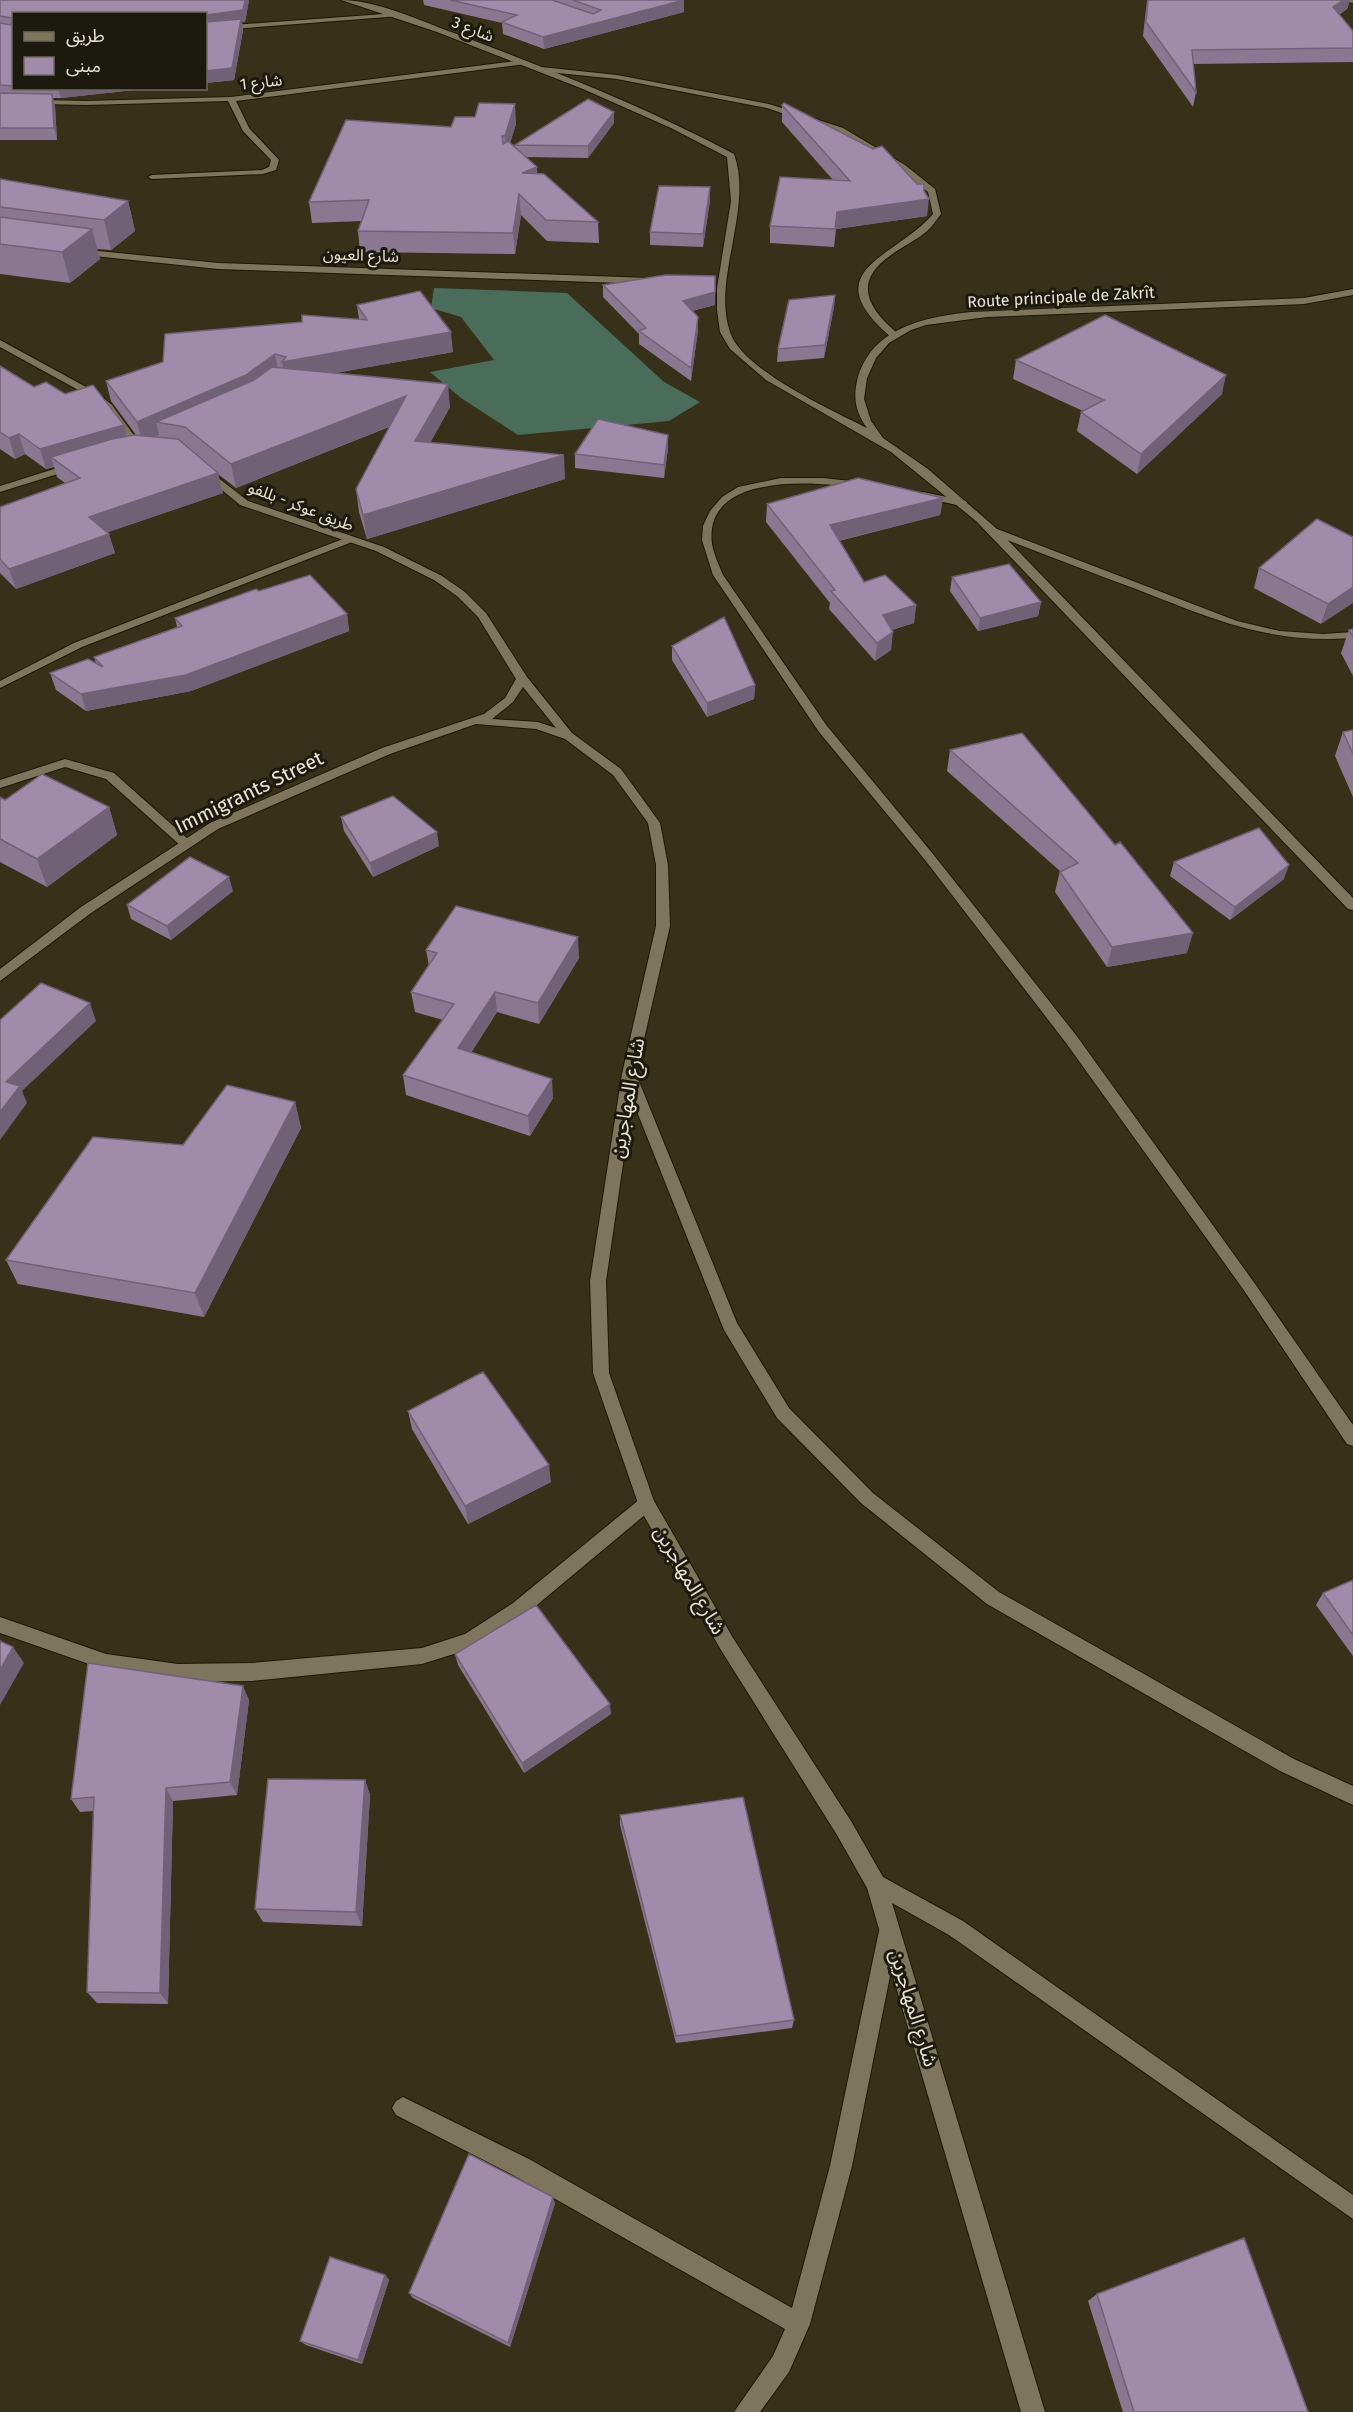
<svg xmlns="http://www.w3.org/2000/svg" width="1353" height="2412" font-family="'Fira Sans','Noto Sans Arabic',sans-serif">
<rect width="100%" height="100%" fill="#383119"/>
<path fill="#496d5a" d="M434,288L567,293L664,382L700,402L669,421L518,435L461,398L430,372L494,360L461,317L431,308Z"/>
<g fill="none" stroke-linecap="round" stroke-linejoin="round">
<g stroke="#1f1903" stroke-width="2">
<path id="minor" d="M1336,0H1353V3Z
M398,13L400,16L206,31V27Z
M523,60L526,64L236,101L249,128L279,160L276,170L263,174L152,179L148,177L152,175L262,170L269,167L271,160L243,131L228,101L86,105L0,103V99L86,101L231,97Z
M541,67L617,75L769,104L843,128L905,165L935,189L941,214C936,220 932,227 926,232C915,241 902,247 891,255C852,282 868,308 897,333V337H891C813,270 894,259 933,214L928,192L899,169L837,132L767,108L617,79L538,71Z
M78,249L218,263L650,278L654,281L650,284L218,269L75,254L74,252Z
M0,340L97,393L112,405L141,445H147V449L136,451L106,409L91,397L0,347Z
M781,478H823L860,482L865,485L860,488C817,482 703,471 712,544C714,555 719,565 723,575L827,726L933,854L1076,1035L1253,1281L1353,1425V1446L1347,1444L1243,1289L1066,1043L925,860L819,732L713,575L702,540L703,526L710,511L722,497L738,487Z
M923,492L966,501L967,503L962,506L919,497L918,495Z
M989,529H997L1237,621L1280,631L1323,634L1353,632V638C1267,644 1213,619 1136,589C1087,571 1038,552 989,533Z
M348,537L352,538V542L82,647L0,688V681L74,643Z
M65,759L114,773L189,840V846H181L106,779L65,767L0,788V780Z
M629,1069L636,1074L737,1323L789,1408L873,1493L999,1592L1294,1759L1353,1786V1805L1280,1771L987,1604L861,1503L777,1418L724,1330L622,1074Z
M646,1496L652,1499L655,1504L652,1509L525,1615L476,1647L422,1664L252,1681L178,1682L106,1670L0,1633V1617L106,1654L178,1664L252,1663L422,1648L465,1634L513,1603L640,1499Z
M889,1921L896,1924L899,1931L852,2166L810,2324L789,2372L760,2412H734L773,2356L785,2329L513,2175L396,2115L392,2108L396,2101L403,2097L529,2159L792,2308L830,2166L879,1931L882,1924Z"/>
</g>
<g stroke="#1f1903" stroke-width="2">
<path id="tertiary" d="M341,0C376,0 421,21 454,33C549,69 644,106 734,154C744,181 738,213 733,241C728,269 720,303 730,332C742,370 832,410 867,428C856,413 853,399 857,381C870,328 924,317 971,312L1304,298L1353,289V295L1304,304L987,317L926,325L911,330L889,343L876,358L867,378L864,399L871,421L883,438L928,469L997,529L1353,898V910L1348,909L976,521L891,452L766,380L730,349L720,332L717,310V288L731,201L727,157L671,128L583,89L437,32Z
M73,463L78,466L77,468L0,492V486Z
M208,470L248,501L384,547L442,576L465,592L486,613L527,677L572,733L621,769L660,823L668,865L670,926L636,1074L606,1281L609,1373L654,1501L733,1638L851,1821L883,1877L963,1921L1353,2195V2219L949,1935L892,1903L1045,2412H1021L867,1888L837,1835L721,1650L640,1509L593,1373L590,1281L622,1074L656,926V865L648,823L613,775L565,739L536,729L476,724L390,754L218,829L91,913L0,981V969L81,907L210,823L382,748L484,714L505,698L516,679L478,617L457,596L434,580L376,551L240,505L204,475L203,473ZM523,687L556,728L538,722L492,719L513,702Z"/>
</g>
<use href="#minor" fill="#7d765c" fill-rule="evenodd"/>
<use href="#tertiary" fill="#7d765c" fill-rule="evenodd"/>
</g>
<path fill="#8a7892" d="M0,0H249L245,22H242L243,30L234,80L206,83V14H14V88H152L61,98H53L55,107L57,140H0Z
M423,0H684V12L544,49L503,34L502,23L424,5Z
M1147,0H1350L1347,9L1339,15L1353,31V62L1193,64L1196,92L1193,107L1143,36Z
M782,105L924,191L927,216L836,229L834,247L770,243V226L833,180L782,122Z
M614,123L588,158L526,157L537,167V173L598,222L599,243L547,241L521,215L515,254L360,252L358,231L361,221L312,223L309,202L451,127L516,124L510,143L515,147V145Z
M0,179L128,201L135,231L111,250L97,249L100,259L70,283L0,274Z
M710,187V200L703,247L650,245V232Z
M603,285L715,305L692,311L698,330L691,381L639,344V334L603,297Z
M835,295L834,307L824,358L777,362L778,349Z
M357,305L453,352L335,373L450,407L430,443L565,479L367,539L359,512L356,489L389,427L236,488L218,474L223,493L108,532L115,553L16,589L0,573V507L65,483L57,477L54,467L46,469L25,454L15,459L0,449V366L34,387L65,394L124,425L127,436L136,435L111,401L106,381L359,319Z
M1016,360L1222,394L1137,474L1077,431L1081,412L1083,411L1013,379Z
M668,435V448L664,478L575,468V454Z
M943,498L940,515L839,541L864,582L916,605L914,623L892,630L891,650L875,661L829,609L830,603L766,522L767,504Z
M1353,537L1321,624L1254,588L1259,568Z
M952,577L1041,602L1038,616L978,631L950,591Z
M259,591L347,614L349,631L191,691L86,711L56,690L50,673L96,663L94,657L177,627L175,618Z
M1353,629V676L1341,653L1349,630Z
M672,646L755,685L754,699L707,717L672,660Z
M1353,730V797L1335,756L1343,732Z
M950,750L1115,845L1187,953L1107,967L1055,892L1060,871L947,771Z
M0,797L5,800L109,807L117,835L47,887L0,862Z
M341,817L439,846L373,877L344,831Z
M1174,862L1284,879L1230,920L1170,876Z
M233,891L171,940L131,919L127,905Z
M426,950L579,958L539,1024L497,1012L471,1053L553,1098L530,1136L406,1095L403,1075L443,1020L415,1012L411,992L429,966Z
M295,1102L301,1128L204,1317L18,1284L6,1260L183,1145Z
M408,1411L551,1482L468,1524L412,1429Z
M1353,1580V1656L1316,1605L1323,1593Z
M455,1654L611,1714L524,1773L458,1665Z
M249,1700L237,1795L173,1801L168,2004L97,2003L87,1992L94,1811L80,1812L71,1799Z
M365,1780L370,1795L362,1926L263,1922L255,1909Z
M620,1815L794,2020L792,2028L676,2043L620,1825Z
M555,2203L510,2347L413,2298L409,2293Z
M385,2275L389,2280L362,2364L306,2345L300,2341Z
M1097,2294L1308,2412H1123L1088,2301Z"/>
<path fill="#716177" d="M245,0H249L245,22H242L243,30L234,80L206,83V15Z
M684,0V12L544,49L543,37Z
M1344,0H1350L1347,9L1329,21L1333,7Z
M58,88H152L61,98Z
M52,94L55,107L57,140L54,128Z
M515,104L516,124L506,156L505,136Z
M614,112V123L588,158V146Z
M537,167L538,188L522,173Z
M710,187V200L703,247V234Z
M519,194L521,215L515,254L513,233Z
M929,199L927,216L836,229L834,247L837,212Z
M128,201L135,231L111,250L104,220Z
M92,229L100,259L70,283L62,252Z
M715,292V305L683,313V301Z
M835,295L834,307L824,358L825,345Z
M698,317V330L691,381V368Z
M451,332L453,352L286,382L282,362Z
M275,354L279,374L156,422L159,435L142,442L137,422Z
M1226,375L1222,394L1137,474L1141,454Z
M448,384L450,407L418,464L415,441Z
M406,396L408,419L236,488L231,464Z
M124,425L129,445L51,457L54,467L46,469L40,449Z
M19,434L25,454L15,459L9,438Z
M668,435V448L664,478V465Z
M564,455L565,479L367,539L363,515Z
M218,473L223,493L94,537L89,517Z
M943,498L940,515L829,543L830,525Z
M109,534L115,553L16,589L9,569Z
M1353,587V603L1321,624L1328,604Z
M1041,602L1038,616L978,631L980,618Z
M916,605L914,623L881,633L883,615Z
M347,614L349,631L191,691L86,711L81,694Z
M893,632L891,650L875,661L877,643Z
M755,685L754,699L707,717V703Z
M109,807L117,835L47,887L37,859Z
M437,832L439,846L373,877L370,863Z
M1289,865L1284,879L1230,920L1235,907Z
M229,877L233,891L171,940L167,926Z
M1193,933L1187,953L1107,967L1112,947Z
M578,937L579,958L539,1024L538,1003Z
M495,992L497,1012L461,1068L458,1048Z
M90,1003L96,1021L22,1091L27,1103L0,1140V1112L6,1082Z
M552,1079L553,1098L530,1136L528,1116Z
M295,1102L301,1128L204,1317L195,1293Z
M549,1465L551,1482L468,1524L465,1506Z
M13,1647L24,1663L0,1705V1670Z
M243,1686L249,1700L237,1795L230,1782Z
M610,1704L611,1714L524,1773L522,1763Z
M365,1780L370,1795L362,1926L356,1912Z
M166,1788L173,1801L168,2004L160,1993Z
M553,2197L555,2203L510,2347L508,2343Z
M385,2275L389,2280L362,2364L358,2360Z"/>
<path fill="#a18baa" stroke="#716177" stroke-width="1.5" d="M0,0H245L243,10L206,15V14H14V86L0,85V23L11,25L13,18L0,16Z
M450,0H552L593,14L601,10L573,0H684L543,37L502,22L517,15Z
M1148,0H1344L1333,7L1353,31V48L1192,50L1196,92L1146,22Z
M241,19L232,68L206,71V22Z
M0,93L52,94L54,128H0Z
M588,99L614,112L588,146L515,145Z
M479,103L515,104L505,136H502L503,144L508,141L537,167L522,173L544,174L598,222L546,220L519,194L513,233L358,231L369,200L309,202L346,120L451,127L455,117H475Z
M784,103L873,149L882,146L917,184H924V191L929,199L837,212L835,229L770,226L780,177L850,181L782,105Z
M0,179L128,201L104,220L0,207Z
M659,186L710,187L703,234L650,232Z
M0,217L92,229L62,252L0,244Z
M666,275L715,276V292L683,301L698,317L691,368L639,331L646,328L603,285Z
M420,291L451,332L282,362L286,357L275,354L246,375L137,422L106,381L163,362L165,334L302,322V315L367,320L357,305Z
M835,295L825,345L778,349L789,300Z
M1105,315L1226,375L1141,454L1081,412L1104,400L1016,360Z
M0,366L34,387L46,382L65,394L93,385L124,425L40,449L19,434L9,438L0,432Z
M272,367L448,384L415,441L564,455L363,515L356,489L406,396L231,464L185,427L156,422L254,380Z
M598,419L668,435L664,465L575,454Z
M134,435L178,439L218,473L89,517L109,534L9,569L0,559V507L80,478L51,457L112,439Z
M858,478L943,498L830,525L864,582L885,575L916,605L883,615L893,632L877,643L831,591L835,590L767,504Z
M1317,519L1353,537V587L1328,604L1259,568Z
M1009,564L1041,602L980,618L952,577Z
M310,575L347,614L186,675L81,694L50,673L88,659L103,667L94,657L182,626L175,618L256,589L259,591Z
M724,617L755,685L707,703L672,646Z
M1353,629V637L1349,630Z
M1353,730V754L1343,732Z
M1022,733L1115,845L1120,842L1193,933L1112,947L1060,872L1078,863L950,750Z
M42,774L109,807L37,859L0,839V797L5,800Z
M393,796L437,832L370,863L341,817Z
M1259,828L1289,865L1235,907L1174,862Z
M190,857L229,877L167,926L127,905Z
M456,906L578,937L538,1003L495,992L458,1048L552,1079L528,1116L403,1075L454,1004L411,992L437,953L426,950Z
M41,983L90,1003L6,1082L20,1086L0,1112V1020Z
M227,1085L295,1102L195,1293L6,1260L93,1137L183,1145Z
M483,1372L549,1465L465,1506L408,1411Z
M1353,1580V1635L1323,1593Z
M536,1605L610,1704L522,1763L455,1654Z
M0,1641L13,1647L0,1670Z
M88,1663L243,1686L230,1782L166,1788L160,1993L87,1992L94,1797L71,1799Z
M268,1779L365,1780L356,1912L255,1909Z
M743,1797L794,2020L676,2036L620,1815Z
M469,2154L553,2197L508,2343L409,2293Z
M1244,2238L1308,2412H1134L1097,2294Z
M330,2257L385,2275L358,2360L300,2341Z"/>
<g text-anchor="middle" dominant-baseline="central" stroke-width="6" stroke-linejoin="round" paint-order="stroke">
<g font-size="16" fill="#e7e3d5" stroke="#1c190f">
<text transform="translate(473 29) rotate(21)">شارع 3</text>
<text transform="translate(261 82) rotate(-6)">شارع 1</text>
<text transform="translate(361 255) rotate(2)">شارع العيون</text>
<text transform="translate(1061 297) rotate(-3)">Route principale de Zakrît</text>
<text transform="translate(301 506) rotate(21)">طريق عوكر - بللفو</text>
</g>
<g font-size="20" fill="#e7e3d5" stroke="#1c190f">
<text transform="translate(249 792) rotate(-26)">Immigrants Street</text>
<text transform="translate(627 1098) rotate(-80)">شارع المهاجرين</text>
<text transform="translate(690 1580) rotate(60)">شارع المهاجرين</text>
<text transform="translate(914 2008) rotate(73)">شارع المهاجرين</text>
</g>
</g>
<rect x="12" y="12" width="195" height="78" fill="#1c190f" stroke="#6d6a5e" stroke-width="1.5"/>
<rect x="24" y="32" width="30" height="9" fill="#7d765c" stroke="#6d6a5e" stroke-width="1.5"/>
<text x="66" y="42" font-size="18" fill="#e7e3d5">طريق</text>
<rect x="24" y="57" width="30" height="18" fill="#a18baa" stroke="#6d6a5e" stroke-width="1.5"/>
<text x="66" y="72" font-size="18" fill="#e7e3d5">مبنى</text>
</svg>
